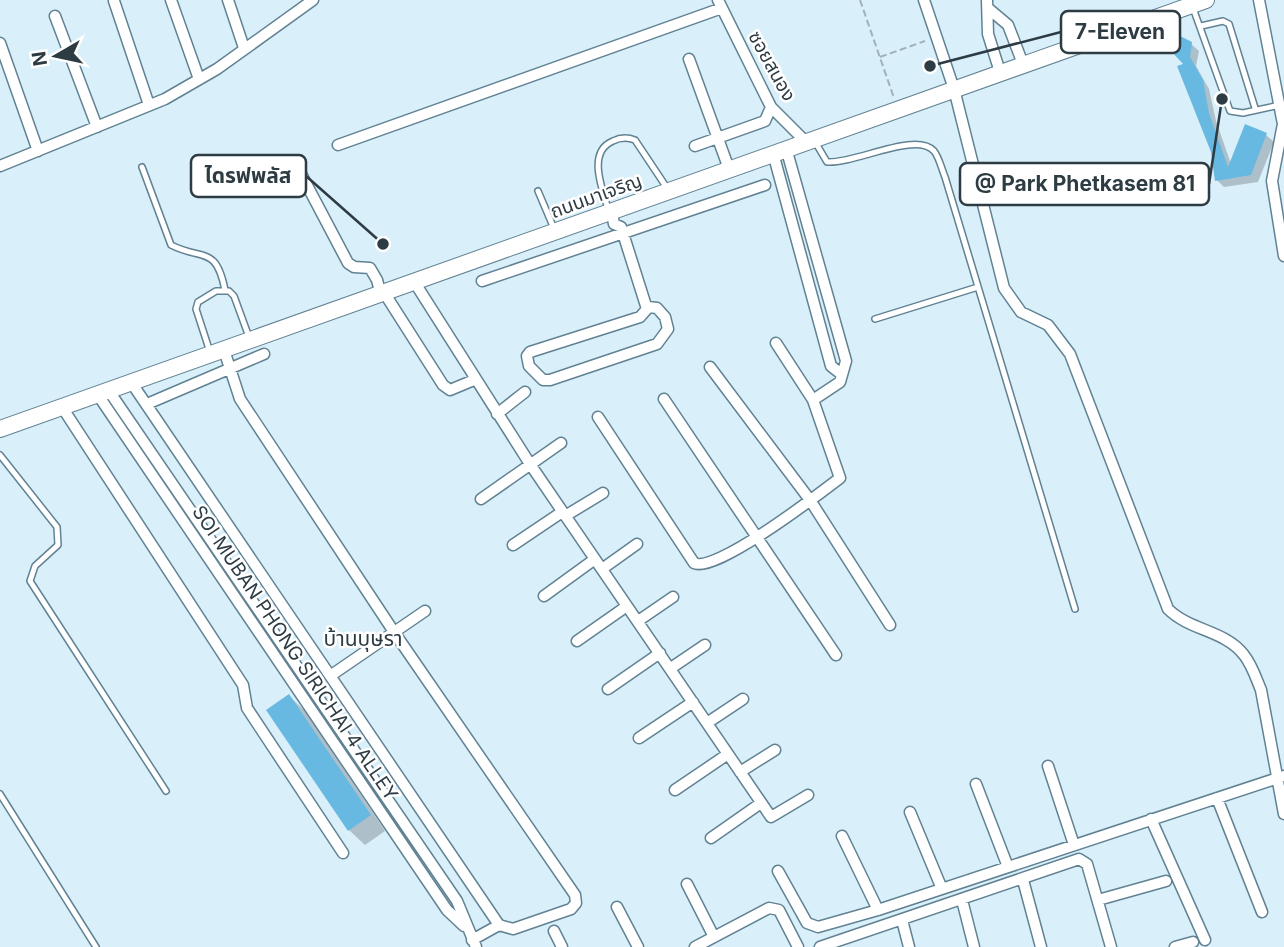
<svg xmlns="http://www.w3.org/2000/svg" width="1284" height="947" font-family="Inter,'Noto Sans Thai',sans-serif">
<rect width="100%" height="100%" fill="#d9effa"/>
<path fill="#0003" d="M1191,44L1199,51L1196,66L1209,89L1216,121L1231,164L1266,135L1274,142L1258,182L1224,187L1217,180L1212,152L1186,65Z
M289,696L305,711L385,831L365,845L349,830Z"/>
<path fill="#67b9e1" d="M1180,36L1192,42L1190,57L1203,80L1209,113L1228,167L1245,124L1267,133L1251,175L1215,181L1211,152L1177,66L1183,64L1171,51L1173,40Z
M289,694L371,815L348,831L266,710Z"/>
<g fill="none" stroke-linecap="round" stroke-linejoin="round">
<g stroke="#618293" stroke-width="8">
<path id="service" d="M1193,8L1230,111L1243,113L1280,105
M1201,26L1223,21L1229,24L1255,108
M814,140L827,162C855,164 916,131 934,151C939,157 942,170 945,177L1075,609
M142,167L171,245C203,261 216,245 225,290
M538,191L555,231
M609,212C603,191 586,152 613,141C621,137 627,137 635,140L667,188
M875,319L978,287
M210,352L196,309L198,302L216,291H229L234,296L249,337
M0,455L57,527L58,545L35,566L30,581L166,791
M0,794L96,947"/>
</g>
<g stroke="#618293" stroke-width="13">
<path id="minor" d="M171,0L199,79
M228,0L244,48
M718,0L771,107L805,141
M924,0L954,89L1004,288L1021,312L1048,325L1070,354L1168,609C1190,631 1225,630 1244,655C1252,665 1256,678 1261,690L1284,814
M987,0L988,34L1000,72
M1259,0L1283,124L1272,181L1284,256
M114,1L149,105
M989,9L1008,25L1023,64
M55,16L97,127
M0,43L38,151
M689,59L729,169
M338,145L722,8
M695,146L765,121L771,107
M786,148L846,361L840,382L813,400
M773,153L831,366L840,373
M0,166L165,99L217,69L313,0
M300,172L348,263L354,267L370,268L377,280L381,295
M612,213L614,224L621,227L647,309L640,317L530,352L527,356L529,366L543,380H550L657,344L668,329L665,317L657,308L648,307
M482,281L765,185
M415,283L530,464L771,817L808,795
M385,294L443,385L450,390L474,380
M710,367L810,500L890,625
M131,382L499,925L513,929L571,909L576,903L575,895L394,632L240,399L224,350
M109,391L457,901L476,947
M98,395L447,910L464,926
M664,399L836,655
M147,404L264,354
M62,407L243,685L247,708L343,853
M497,414L525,392
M598,417L694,563C715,574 819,494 840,478L813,400L776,343
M481,499L561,443
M565,516L603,493
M513,545L562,512
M602,569L637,544
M544,596L595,559
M638,621L673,597
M577,641L627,606
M671,668L705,645
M330,676L425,611
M608,689L660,653
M707,723L743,699
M639,738L693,702
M1048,766L1074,845
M740,772L775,750
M976,784L1008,867
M675,790L728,754
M1217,798L1262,912
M910,812L942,889
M1151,819L1205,940
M842,836L878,910
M711,838L761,803
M778,871L807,923L818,927L878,910L1284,776
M1023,880L1041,947
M687,884L714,937
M962,900L974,947
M1098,900L1166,881
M617,907L638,947
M902,920L909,947
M554,931L562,947
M472,940L499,925
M695,947L769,908L779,910L798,947
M820,947L1079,859L1087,864L1111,947
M1175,947L1193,942"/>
</g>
<g stroke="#618293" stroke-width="18">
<path id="secondary" d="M0,429L1206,0"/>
</g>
<path stroke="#9fb2bc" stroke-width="2" stroke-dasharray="7 3.5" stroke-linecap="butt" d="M860,0L894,98
M880,57L925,41"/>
<use href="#service" stroke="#fff" stroke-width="5"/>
<use href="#minor" stroke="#fff" stroke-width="10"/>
<use href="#secondary" stroke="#fff" stroke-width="16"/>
</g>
<g text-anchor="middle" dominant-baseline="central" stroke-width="5" stroke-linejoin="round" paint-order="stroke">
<g font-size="19" fill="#2d3b43" stroke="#fff">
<text transform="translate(772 66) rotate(61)">ซอยสนอง</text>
<text transform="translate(596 196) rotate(-20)">ถนนมาเจริญ</text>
<text transform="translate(295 653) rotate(56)">SOI MUBAN PHONG SIRICHAI 4 ALLEY</text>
</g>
<g font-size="21" fill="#2d3b43" stroke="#fff">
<text x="363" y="638">บ้านบุษรา</text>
</g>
</g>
<path fill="none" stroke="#2d3b43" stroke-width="2.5" d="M930 66L1061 32M383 244L306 176M1222 99L1209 184"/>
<g fill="#2d3b43" stroke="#fff" stroke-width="2.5">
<circle cx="930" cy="66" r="7"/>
<circle cx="383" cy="244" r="7"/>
<circle cx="1222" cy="99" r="7"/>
</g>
<g fill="#fff" stroke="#2d3b43" stroke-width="2.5">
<rect x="1061" y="11" width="119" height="42" rx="7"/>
<rect x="191" y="155" width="115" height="42" rx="7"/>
<rect x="960" y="163" width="249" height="42" rx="7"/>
</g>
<g font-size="21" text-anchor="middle" font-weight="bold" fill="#2d3b43">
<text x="1120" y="39">7-Eleven</text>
<text x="248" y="183">ไดรฟพลัส</text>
<text x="1085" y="191">@ Park Phetkasem 81</text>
</g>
<g transform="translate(56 56) rotate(261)" stroke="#ffffff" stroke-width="5" paint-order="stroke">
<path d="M0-5L12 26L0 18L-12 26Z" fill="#2d3b43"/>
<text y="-10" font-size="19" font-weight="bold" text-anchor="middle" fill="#2d3b43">N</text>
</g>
</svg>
